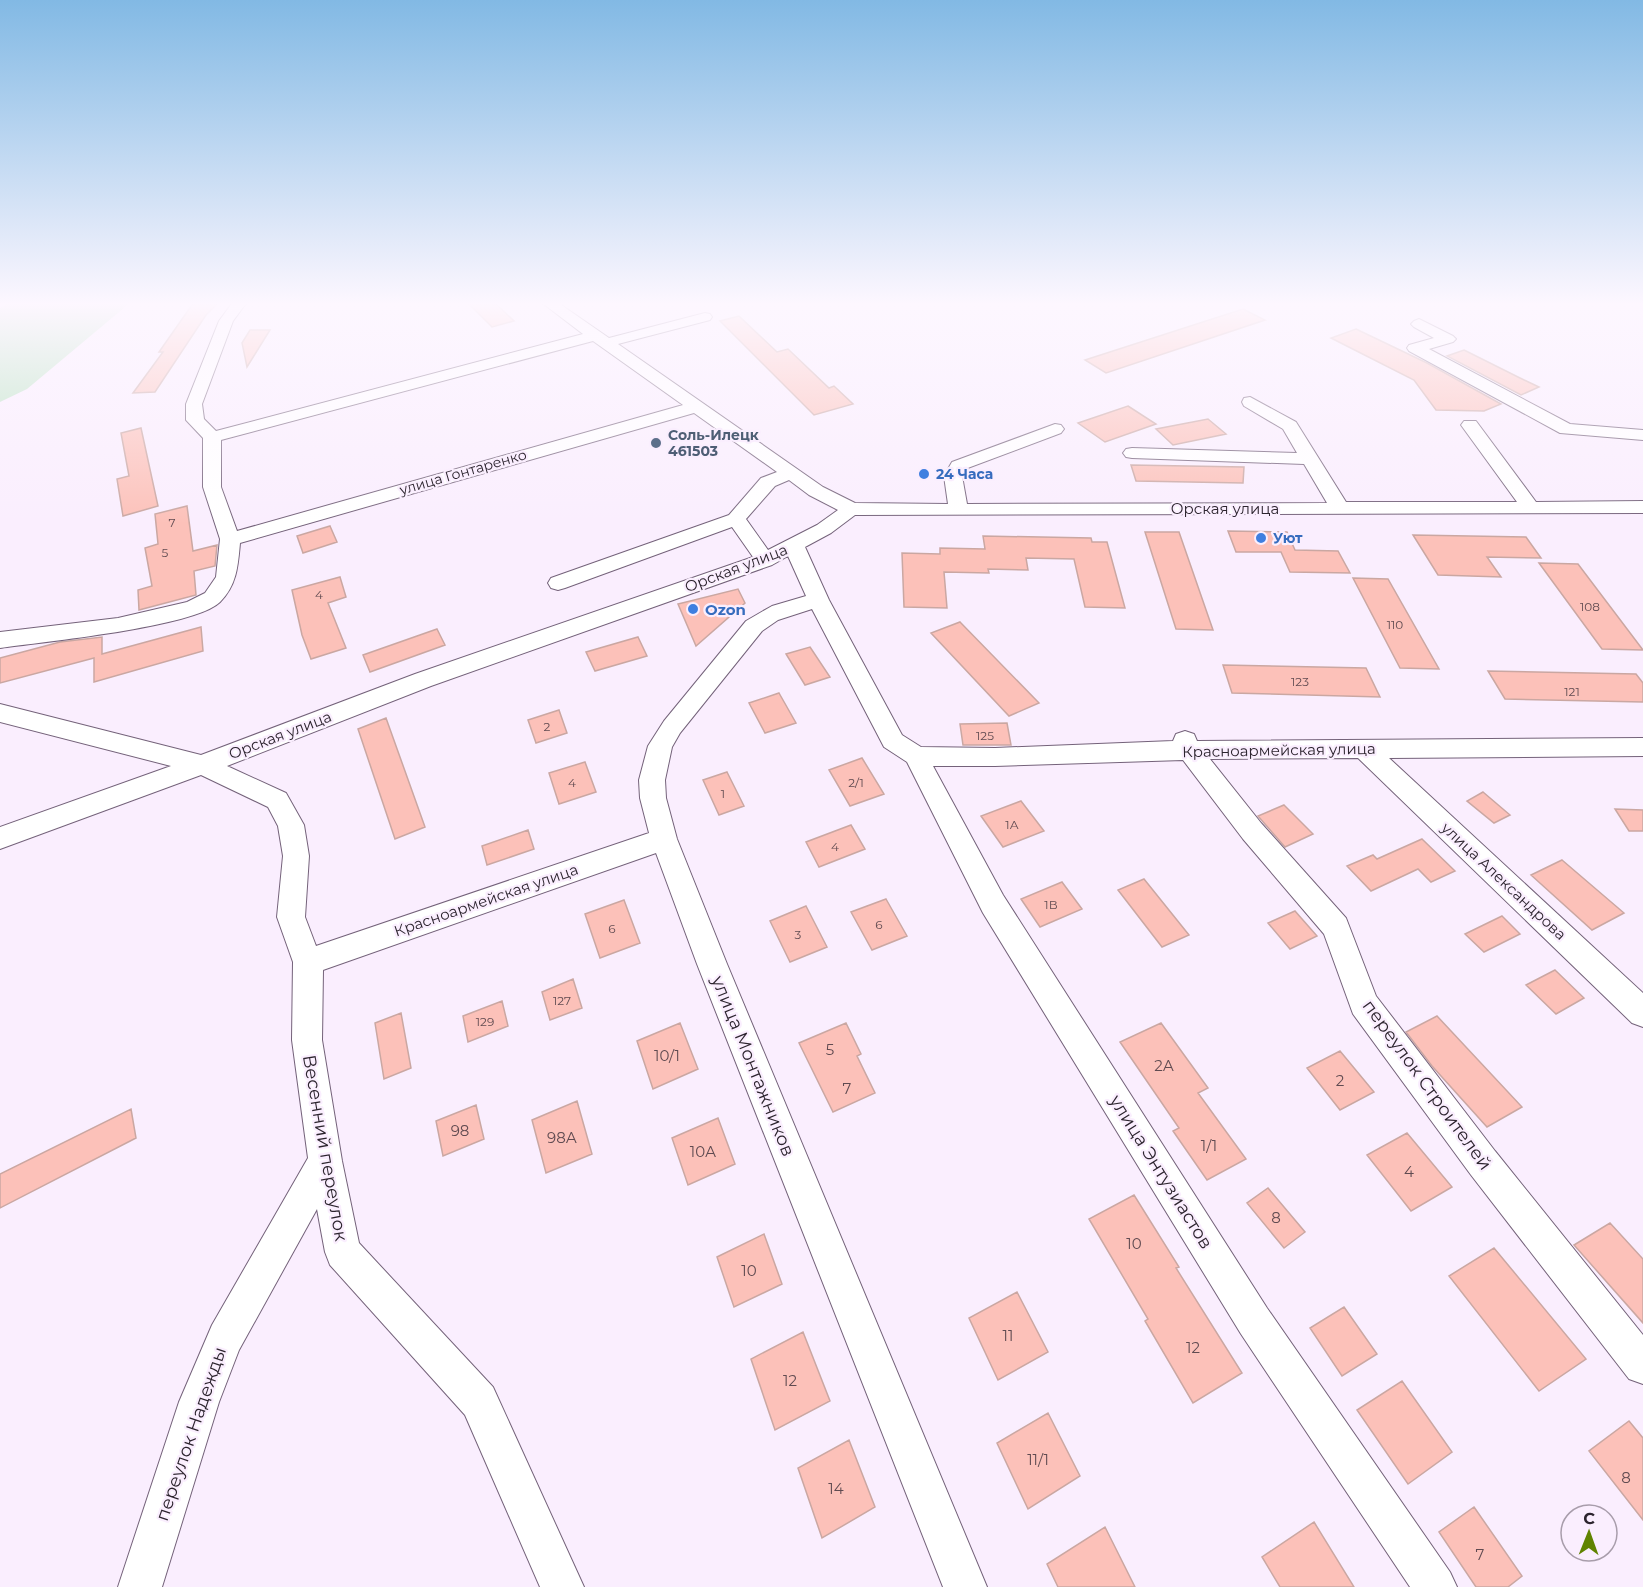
<svg xmlns="http://www.w3.org/2000/svg" width="1643" height="1587" font-family="Montserrat,sans-serif">
<rect width="100%" height="100%" fill="#faeefe"/>
<path fill="#b7e2c0" d="M9,302H131L27,389L0,402V308Z"/>
<path fill="#fcc1b9" stroke="#caa7a2" stroke-width="1.5" d="M194,302H219L206,315L155,392L133,393L163,352H159Z
M467,302H494L514,321L492,327Z
M1243,309L1265,320L1106,373L1085,360Z
M739,316L777,352L788,349L829,388L834,386L853,404L814,415L720,321Z
M1356,329L1427,363L1501,404L1484,411L1436,410L1414,380L1331,338Z
M250,330H270L247,367L242,343Z
M1464,350L1518,377L1539,387L1521,395L1447,356Z
M1128,406L1156,424L1105,442L1078,423Z
M1208,419L1226,434L1173,445L1156,429Z
M141,428L158,506L123,516L117,479L129,476L121,433Z
M1131,465L1244,467L1243,483L1136,481Z
M187,506L193,551L217,545L215,566L194,571L196,595L139,610L138,590L152,586L145,548L158,544L155,514Z
M330,526L337,542L303,553L297,536Z
M1228,531L1287,532L1295,550L1338,551L1350,573L1290,572L1281,552H1236Z
M1145,532H1179L1213,630L1176,629Z
M1413,535L1526,537L1541,558L1487,557L1501,577L1438,575Z
M983,536L1091,538L1092,542H1107L1125,608L1085,607L1074,559L1026,558L1028,570L988,569L989,573L944,572L947,608L904,607L902,553L940,554V548L985,549Z
M1539,563L1578,564L1643,650L1602,649Z
M340,577L346,597L328,603L346,648L311,659L302,635L292,590Z
M1353,578L1388,579L1439,669L1400,668Z
M738,589L745,603L696,646L678,604Z
M960,622L1039,703L1009,716L931,633Z
M201,627L203,651L94,682V658L0,683V658L60,642L102,637V654Z
M437,629L445,645L370,672L363,655Z
M638,637L647,656L595,671L586,652Z
M810,647L830,677L805,685L786,654Z
M1223,665L1366,668L1380,697L1232,693Z
M1488,671L1636,674L1643,683V702L1505,699Z
M779,693L796,723L765,733L749,703Z
M559,710L567,733L536,743L528,720Z
M386,718L425,827L395,839L358,729Z
M1007,723L1011,745H963L960,724Z
M862,758L884,794L850,806L829,770Z
M585,762L596,792L559,804L549,773Z
M727,772L744,806L719,815L703,780Z
M1483,792L1510,815L1494,823L1467,801Z
M1021,801L1044,831L1003,847L981,816Z
M1284,805L1313,834L1285,847L1258,816Z
M1615,809L1643,810V831H1629Z
M851,825L865,849L819,867L806,842Z
M528,830L534,849L487,865L482,846Z
M1422,839L1455,871L1431,882L1418,869L1371,891L1347,866L1373,855L1377,859Z
M1562,860L1624,913L1592,930L1531,875Z
M1144,879L1189,935L1162,947L1118,890Z
M1062,882L1082,909L1040,927L1021,899Z
M886,899L907,936L872,950L851,912Z
M624,900L640,943L600,958L585,914Z
M806,906L827,947L790,962L770,921Z
M1295,911L1317,936L1290,949L1268,923Z
M1502,916L1520,934L1484,952L1465,934Z
M1555,970L1584,998L1556,1014L1526,985Z
M573,979L582,1008L550,1020L542,992Z
M502,1001L508,1026L468,1042L463,1016Z
M401,1013L411,1068L384,1079L375,1023Z
M1437,1016L1522,1107L1487,1127L1432,1066L1406,1032Z
M680,1023L698,1069L653,1089L637,1041Z
M846,1023L861,1054L857,1056L875,1093L833,1112L799,1043Z
M1161,1023L1208,1088L1198,1093L1246,1159L1207,1180L1173,1131L1179,1128L1120,1042Z
M1340,1051L1374,1092L1340,1110L1307,1068Z
M577,1101L592,1154L546,1173L532,1120Z
M476,1105L484,1139L443,1156L436,1121Z
M131,1109L136,1138L0,1208V1174Z
M718,1118L735,1164L688,1185L672,1138Z
M1407,1133L1452,1187L1411,1211L1367,1155Z
M1268,1188L1305,1232L1284,1248L1247,1203Z
M1134,1195L1179,1267L1176,1268L1242,1373L1193,1403L1145,1321L1148,1319L1089,1219Z
M1610,1223L1643,1259V1323L1574,1245Z
M764,1234L782,1284L734,1307L717,1257Z
M1494,1248L1586,1359L1539,1391L1449,1276Z
M1017,1292L1048,1352L998,1380L969,1318Z
M1344,1307L1377,1354L1342,1376L1310,1328Z
M803,1332L830,1401L775,1430L751,1359Z
M1402,1381L1452,1452L1408,1484L1357,1410Z
M1048,1413L1080,1476L1028,1509L997,1443Z
M1629,1421L1643,1438V1520L1589,1451Z
M849,1440L875,1507L822,1538L798,1468Z
M1474,1507L1522,1576L1508,1587H1476L1439,1532Z
M1314,1522L1354,1587H1280L1262,1557Z
M1105,1527L1135,1587H1058L1047,1564Z"/>
<g fill="none" stroke-linecap="round" stroke-linejoin="round">
<g stroke="#74627a" stroke-width="2">
<path id="minor" d="M233,302H247L233,321L202,404L204,419L216,431L583,334L541,302H557L609,338L705,313L710,314L712,317L710,320L618,344L823,487L855,503L948,504L944,476L952,462L1055,424L1061,425L1064,429L1061,433L965,469L962,476L967,504L1327,503L1304,464L1132,458L1126,457L1123,453L1126,449L1132,448L1297,453L1283,429L1244,406L1242,402L1244,398L1250,397L1296,422L1346,502H1517L1461,425L1464,421H1476L1536,502L1643,501V513L855,515L831,533L805,547L829,600L902,735L921,747L995,748L1173,741L1176,734L1185,731L1194,734L1197,741L1643,738V756L1389,758L1643,993V1027L1632,1023L1358,758L1210,759L1261,823L1346,918L1376,996L1495,1151L1643,1335V1384L1629,1379L1471,1175L1353,1014L1324,934L1243,839L1183,760L995,766H933L1003,895L1267,1308L1450,1572L1457,1587H1410L1241,1334L983,913L907,762L884,747L812,609L778,620L762,631L680,733L672,747L665,780L666,798L677,839L727,964L987,1587H943L697,964L656,853L323,970L322,1040L342,1161L359,1243L493,1387L584,1587H540L465,1415L330,1265L325,1252L317,1209L239,1350L219,1402L162,1587H118L179,1402L212,1325L308,1158L292,1040L293,962L277,917L283,856L278,826L268,807L201,775L0,849V827L171,766L0,722V704L201,755L415,674L753,557L732,527L565,588L558,590L551,588L548,583L551,578L729,515L761,478L777,472L694,413L240,543C238,565 237,585 220,602C195,627 41,642 0,648V632L118,618L187,602L205,593L216,577L220,539L203,487V438L186,420V404L219,321ZM593,341L683,405L237,531L221,487V440ZM789,480L809,495L838,510L817,525L768,550L746,519L775,486ZM788,556L806,596L772,606L746,621L664,721L648,746L639,780L640,798L649,833L316,946L305,917L309,856L304,825L286,793L227,766L431,686L772,565Z
M1419,319L1453,336L1456,339L1453,342L1429,349L1570,424L1643,430V440L1560,433L1409,351L1407,348L1409,345L1434,338L1414,327L1411,324L1414,321Z"/>
</g>
<use href="#minor" fill="#fff" fill-rule="evenodd"/>
</g>
<linearGradient id="sky" x2="0" y2="1"><stop stop-color="#82b9e4"/><stop offset="0.58" stop-color="#fdf7ff"/><stop offset="1" stop-color="#fdf7ff" stop-opacity="0"/></linearGradient>
<rect width="1643" height="524" fill="url(#sky)"/>
<circle fill="#5c6f8a" stroke="#faeefe" stroke-width="2" cx="656" cy="443" r="6"/>
<g fill="#3f7fe0" stroke="#faeefe" stroke-width="2">
<circle cx="924" cy="474" r="6"/>
<circle cx="1261" cy="538" r="6"/>
<circle cx="693" cy="609" r="6"/>
</g>
<g text-anchor="middle" dominant-baseline="central" stroke-width="4.5" stroke-linejoin="round" paint-order="stroke">
<g font-size="12" fill="#604b51">
<text x="172" y="522">7</text>
<text x="165" y="552">5</text>
<text x="319" y="594">4</text>
<text x="1590" y="606">108</text>
<text x="1395" y="624">110</text>
<text x="1300" y="681">123</text>
<text x="1572" y="691">121</text>
<text x="547" y="726">2</text>
<text x="985" y="735">125</text>
<text x="572" y="782">4</text>
<text x="856" y="782">2/1</text>
<text x="723" y="793">1</text>
<text x="1012" y="824">1А</text>
<text x="835" y="846">4</text>
<text x="1051" y="904">1В</text>
<text x="879" y="924">6</text>
<text x="612" y="928">6</text>
<text x="798" y="934">3</text>
<text x="562" y="1000">127</text>
<text x="485" y="1021">129</text>
</g>
<g font-size="14" font-weight="bold" fill="#4e5e75" stroke="#faeefe" text-anchor="start">
<text x="668" y="435">Соль-Илецк<tspan x="668" dy="16">461503</tspan></text>
</g>
<g font-size="14" fill="#2c242e" stroke="#faeefe">
<text transform="translate(463 472) rotate(-16)">улица Гонтаренко</text>
</g>
<g font-size="14" font-weight="bold" fill="#366cbe" stroke="#faeefe" text-anchor="start">
<text x="936" y="474">24 Часа</text>
<text x="1273" y="538">Уют</text>
</g>
<g font-size="15" fill="#2c242e" stroke="#faeefe">
<text x="1225" y="508">Орская улица</text>
<text transform="translate(736 568) rotate(-21)">Орская улица</text>
<text transform="translate(280 735) rotate(-21)">Орская улица</text>
<text transform="translate(1279 750) rotate(-1)">Красноармейская улица</text>
<text transform="translate(1504 881) rotate(43)">улица Александрова</text>
<text transform="translate(486 900) rotate(-19)">Красноармейская улица</text>
</g>
<g font-size="15" font-weight="bold" fill="#366cbe" stroke="#faeefe" text-anchor="start">
<text x="705" y="609">Ozon</text>
</g>
<g font-size="15" fill="#604b51">
<text x="830" y="1049">5</text>
<text x="667" y="1055">10/1</text>
<text x="1164" y="1065">2А</text>
<text x="1340" y="1080">2</text>
<text x="847" y="1088">7</text>
<text x="460" y="1130">98</text>
<text x="562" y="1137">98А</text>
<text x="1209" y="1145">1/1</text>
<text x="703" y="1151">10А</text>
<text x="1409" y="1171">4</text>
<text x="1276" y="1217">8</text>
<text x="1134" y="1243">10</text>
<text x="749" y="1270">10</text>
<text x="1008" y="1335">11</text>
<text x="1193" y="1347">12</text>
<text x="790" y="1380">12</text>
<text x="1038" y="1459">11/1</text>
<text x="1626" y="1477">8</text>
<text x="836" y="1488">14</text>
<text x="1480" y="1554">7</text>
</g>
<g font-size="18" fill="#2c242e" stroke="#faeefe">
<text transform="translate(753 1066) rotate(68)">улица Монтажников</text>
<text transform="translate(1427 1085) rotate(54)">переулок Строителей</text>
<text transform="translate(325 1148) rotate(80)">Весенний переулок</text>
<text transform="translate(1161 1172) rotate(58)">улица Энтузиастов</text>
<text transform="translate(191 1434) rotate(-71)">переулок Надежды</text>
</g>
</g>
<g transform="translate(1589 1533) rotate(1)"><circle r="28" fill="#faeefe" stroke="#a89dab" stroke-width="1.5"/>
<path d="M0-4.5L10 22L0 15L-10 22Z" fill="#608300"/>
<text y="-9" font-size="16" font-weight="bold" text-anchor="middle" fill="#2c242e">С</text>
</g>
</svg>
